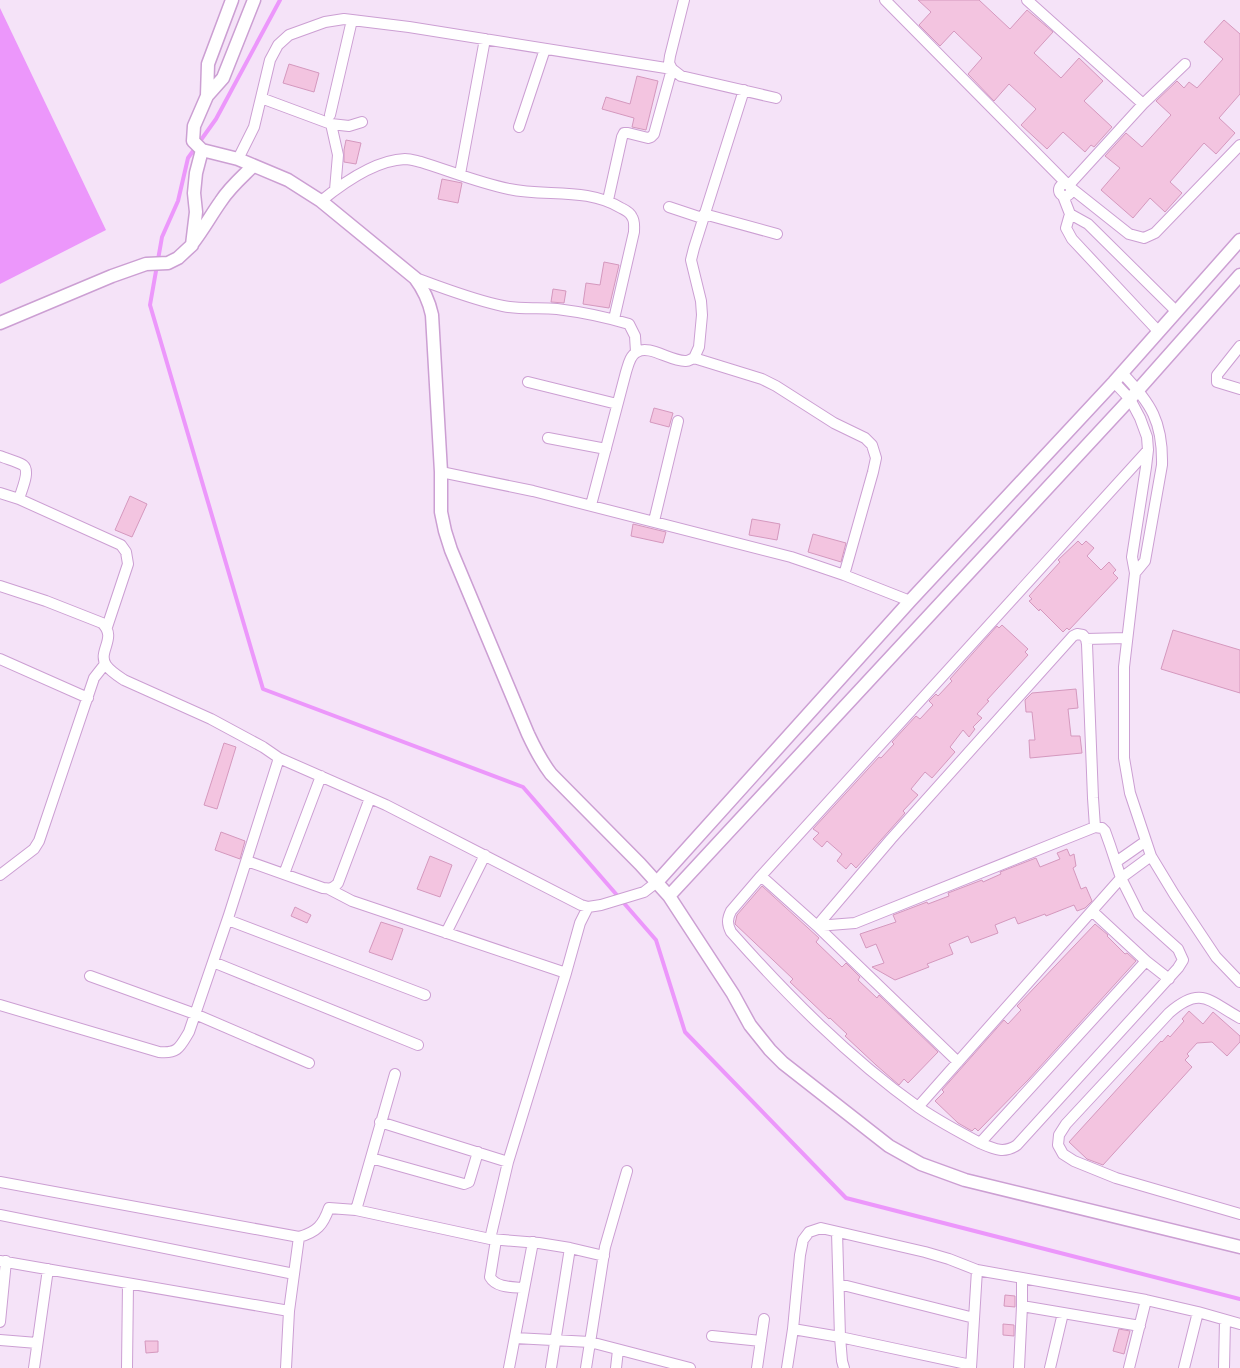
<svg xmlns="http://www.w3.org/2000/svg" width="1240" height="1368" font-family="Figtree,sans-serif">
<rect width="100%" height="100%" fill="#f5e3f8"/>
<path fill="#ec97fb" d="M0,8L106,230L0,284Z"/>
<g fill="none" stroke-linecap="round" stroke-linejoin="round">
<path stroke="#ec97fb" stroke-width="4" d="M280,0L216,119L188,158L178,201L162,237L150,305L263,689L523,787L656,940L685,1032L846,1198L1240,1299"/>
</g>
<path fill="#f3c4e0" stroke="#d598be" d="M918,0H979L1010,29L1027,10L1053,32L1034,53L1061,78L1079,58L1103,81L1084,101L1112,127L1094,147L1091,145L1085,152L1063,132L1047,149L1021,125L1036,109L1009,84L994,101L968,74L982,58L954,31L940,46L919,25L931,12Z
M1224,20L1240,34V94L1219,118L1235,133L1216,154L1204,143L1170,182L1182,193L1165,212L1150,198L1133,218L1101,190L1120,168L1105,156L1126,133L1142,147L1171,115L1156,101L1177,81L1184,88L1189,82L1197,88L1223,59L1204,42Z
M289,64L319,73L314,92L283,83Z
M637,76L658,81L646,130L632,127L634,118L602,109L606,97L630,104Z
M346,140L361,143L356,164L344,162V150Z
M442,179L462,183L458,203L438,199Z
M604,262L619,265L609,308L583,304L586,283L600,285Z
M553,289L566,291L564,303L551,302Z
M654,408L673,413L669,427L650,422Z
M130,496L147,504L132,537L115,530Z
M752,519L780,524L777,540L749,535Z
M633,524L666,532L663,543L631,536Z
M813,534L846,543L841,562L808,552Z
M1078,541L1082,545L1086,541L1094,548L1087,556L1101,570L1109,562L1116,570L1113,573L1118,578L1069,630L1067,628L1063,632L1040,609L1039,611L1029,601L1032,599L1029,596L1060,562L1058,560Z
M1002,625L1028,649L1025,652L1028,655L987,700L989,701L977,714L982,718L973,727L975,729L969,737L963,730L950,747L955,752L932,778L925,772L911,789L918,795L903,811L905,813L856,868L851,863L846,869L837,861L842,854L827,841L822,847L813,839L819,833L813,829L879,757L881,758L894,744L892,742L916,716L920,719L933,705L929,701L936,694L938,696L952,681L950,679L997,626L999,628Z
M1173,630L1240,650V693L1161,669Z
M1076,689L1078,708L1068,709L1071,736H1080L1082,753L1030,758L1029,740H1035L1032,712H1026L1025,700L1032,693Z
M224,743L236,747L217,809L204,805Z
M221,832L245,841L240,859L215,850Z
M1067,849L1070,856L1074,854L1076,866L1073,868L1081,889L1086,887L1092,901L1085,908L1077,911L1074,905L1046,916L1045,914L1018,924L1015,917L995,925L998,933L971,943L968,936L949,944L953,954L927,964L929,967L895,980L872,967L884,963L876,944L866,948L860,934L896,922L893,915L927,902L928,904L949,896L948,893L982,880L983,882L1001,874L1000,872L1036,858L1040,867L1060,859L1057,853Z
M430,856L452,865L440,897L417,889Z
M762,886L819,938L816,942L842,967L846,963L860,977L858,980L877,998L879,995L938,1052L908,1083L904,1079L899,1085L876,1065L845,1036L847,1034L830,1018L829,1019L790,982L793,979L735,924L737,915Z
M295,907L311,915L307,923L291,916Z
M381,922L403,929L392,960L369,952Z
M1095,924L1108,935L1107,936L1125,954L1127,953L1136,961L1028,1080L978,1131L975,1128L972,1131L958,1123L935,1101L944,1092L942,1090L1004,1020L1008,1024L1021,1010L1017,1006Z
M1189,1011L1203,1024L1213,1012L1240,1036V1042L1227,1056L1212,1042L1197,1043L1187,1054L1189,1056L1185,1060L1192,1067L1103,1165L1087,1159L1069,1142L1161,1041L1162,1042L1168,1035L1170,1037L1184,1021L1182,1019Z
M1005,1295L1015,1296V1307L1004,1306Z
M1003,1324L1014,1325V1336L1003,1335Z
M1119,1329L1130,1331L1124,1354L1113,1351Z
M145,1341H158V1352L146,1353Z"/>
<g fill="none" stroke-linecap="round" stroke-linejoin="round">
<g stroke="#cc9fd3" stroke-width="12">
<path id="minor" d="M885,0L1067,184
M1027,0L1143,104
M672,69L669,63L670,56L684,0
M261,98L331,124
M330,115L352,20
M519,127L545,49
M238,159L254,127L270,60L278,45L289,35L325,22L344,19L409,27L672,69L681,76L776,98
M460,174L485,39
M1059 190a6 6 0 1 1 12 0a6 6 0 1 1-12 0Z
M1069,185L1143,104L1185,64
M1071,188L1129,234L1144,238L1155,233L1240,145
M335,190L338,155L331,124L349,126L362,122
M1063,196L1070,214L1066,228L1072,239L1158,331
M608,200L622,137L624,133H628L648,138L651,137L654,134L672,69
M321,201C343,183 376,160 405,159C411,159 416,161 421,162C450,171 479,183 509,189C546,197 587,187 621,208C625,210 630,212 632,217C635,221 634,227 634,232L614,319
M669,207L702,218
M704,214L777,234
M1070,214L1088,224L1176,311
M415,278C444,288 473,300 503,306C521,310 539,307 557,309C581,312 606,317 629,324L635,336L636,352
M1240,346L1217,375V382L1240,389
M694,358L762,379L776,386L834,423L865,438L872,445L876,458L873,472L844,575
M1122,373C1151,403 1163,422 1162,465L1145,561L1135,573
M528,382L617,404
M1114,382L1130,399L1140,418L1147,437L1148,450L1146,467L1132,557L1135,573L1124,667V758L1130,793L1151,856L1174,894L1216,957L1240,982
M548,438L606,449
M0,456C7,459 16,461 23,465C31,471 21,491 19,499
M441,472L533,491L791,557L844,575L910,601
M0,493L19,499L121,545L126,552L128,564L107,627
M591,505L626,372C628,366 630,355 637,352C649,344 671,362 686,361C689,361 691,359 694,358L699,347L702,315L701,301L691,260L694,248L744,90
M654,521L678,421
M0,586L46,601L102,623C118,638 97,651 106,665C110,671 118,676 124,680L211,719L263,747L279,758L386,805L581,905L588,907L601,905L644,892L657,882
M1086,639L1087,644L1093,798L1095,827
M0,659L88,698
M247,861L323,888C330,889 333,889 338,883L370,798
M1116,862L1146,841
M284,874L321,776
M0,875L34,849L39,841L94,678L105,664
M761,876L817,926L958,1062
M329,889L352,901L566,973
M228,920L425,995
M817,926L855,923L1095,827L1102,828L1105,831L1110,845L1121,878L1139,914L1178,949L1183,960L1178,968L1017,1145C1004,1154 994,1149 980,1143C959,1132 937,1120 918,1107C848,1057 788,996 731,932C727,924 727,919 731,911L761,876L1148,450
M817,926L891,839L1073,636L1077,634L1083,635L1086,639L1127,638
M446,933L485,855
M1146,961L1169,979
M213,962L418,1045
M90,976L195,1014L309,1063
M0,1005L159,1052C178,1054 180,1047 189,1032L229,915L279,758
M1240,1018C1209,1001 1201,985 1169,1013L1066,1124L1059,1135L1058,1145L1063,1154L1074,1161L1116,1178L1240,1214
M918,1107L1121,878L1151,856
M380,1122L508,1162
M980,1143L1146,961L1092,911
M371,1158L464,1184L469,1182L478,1152
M0,1182L299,1237
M356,1210L395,1074
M0,1215L294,1274
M837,1232L840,1337L842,1361L844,1368
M490,1239L508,1162L566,973L580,923L588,907
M496,1240L490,1277C496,1288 513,1287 524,1288
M0,1261L289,1311
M839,1284L974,1318
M1022,1306L1140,1326
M0,1322L6,1261
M793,1329L840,1337L971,1365
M712,1336L761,1341
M515,1338L590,1342L690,1368
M0,1340L37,1343
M34,1368L48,1269
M127,1368L128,1284
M286,1368L289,1311L299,1237C317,1232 323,1225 329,1208L356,1210L490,1239L539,1243L570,1248L604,1256
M509,1368L533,1242
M551,1368L570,1248
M586,1368L605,1247L627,1171
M616,1368L618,1350
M757,1368L764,1319
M787,1368L793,1329L800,1255L803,1240L809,1232L821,1228L925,1252L949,1259L977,1270L1146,1300L1198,1312L1240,1324
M971,1368L977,1270
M1019,1368L1022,1306V1278
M1050,1368L1063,1313
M1129,1368L1146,1300
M1184,1368L1198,1312
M1224,1368L1225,1320"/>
</g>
<g stroke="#cc9fd3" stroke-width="15">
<path id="tertiary" d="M254,0L223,78L207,96L194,126L193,141L202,150L238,159L288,180L321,201L415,278C424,290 429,301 432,315L441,472V512L445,531L451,550L528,734C535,749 541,761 551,774L640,864L669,896L733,994L750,1025L770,1050L783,1063L889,1146L921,1164L965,1180L1240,1247
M207,96L208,64L232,0
M192,244C203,230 211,215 221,201C230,187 242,177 253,166
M0,323L112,276L146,264L168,263L178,258L192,245L196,212L194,193L196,173L202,150
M657,882L910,601L1114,382L1240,240
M669,896L1130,399L1240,275"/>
</g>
<use href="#minor" stroke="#fff" stroke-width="10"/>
<use href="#tertiary" stroke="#fff" stroke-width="12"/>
</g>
</svg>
